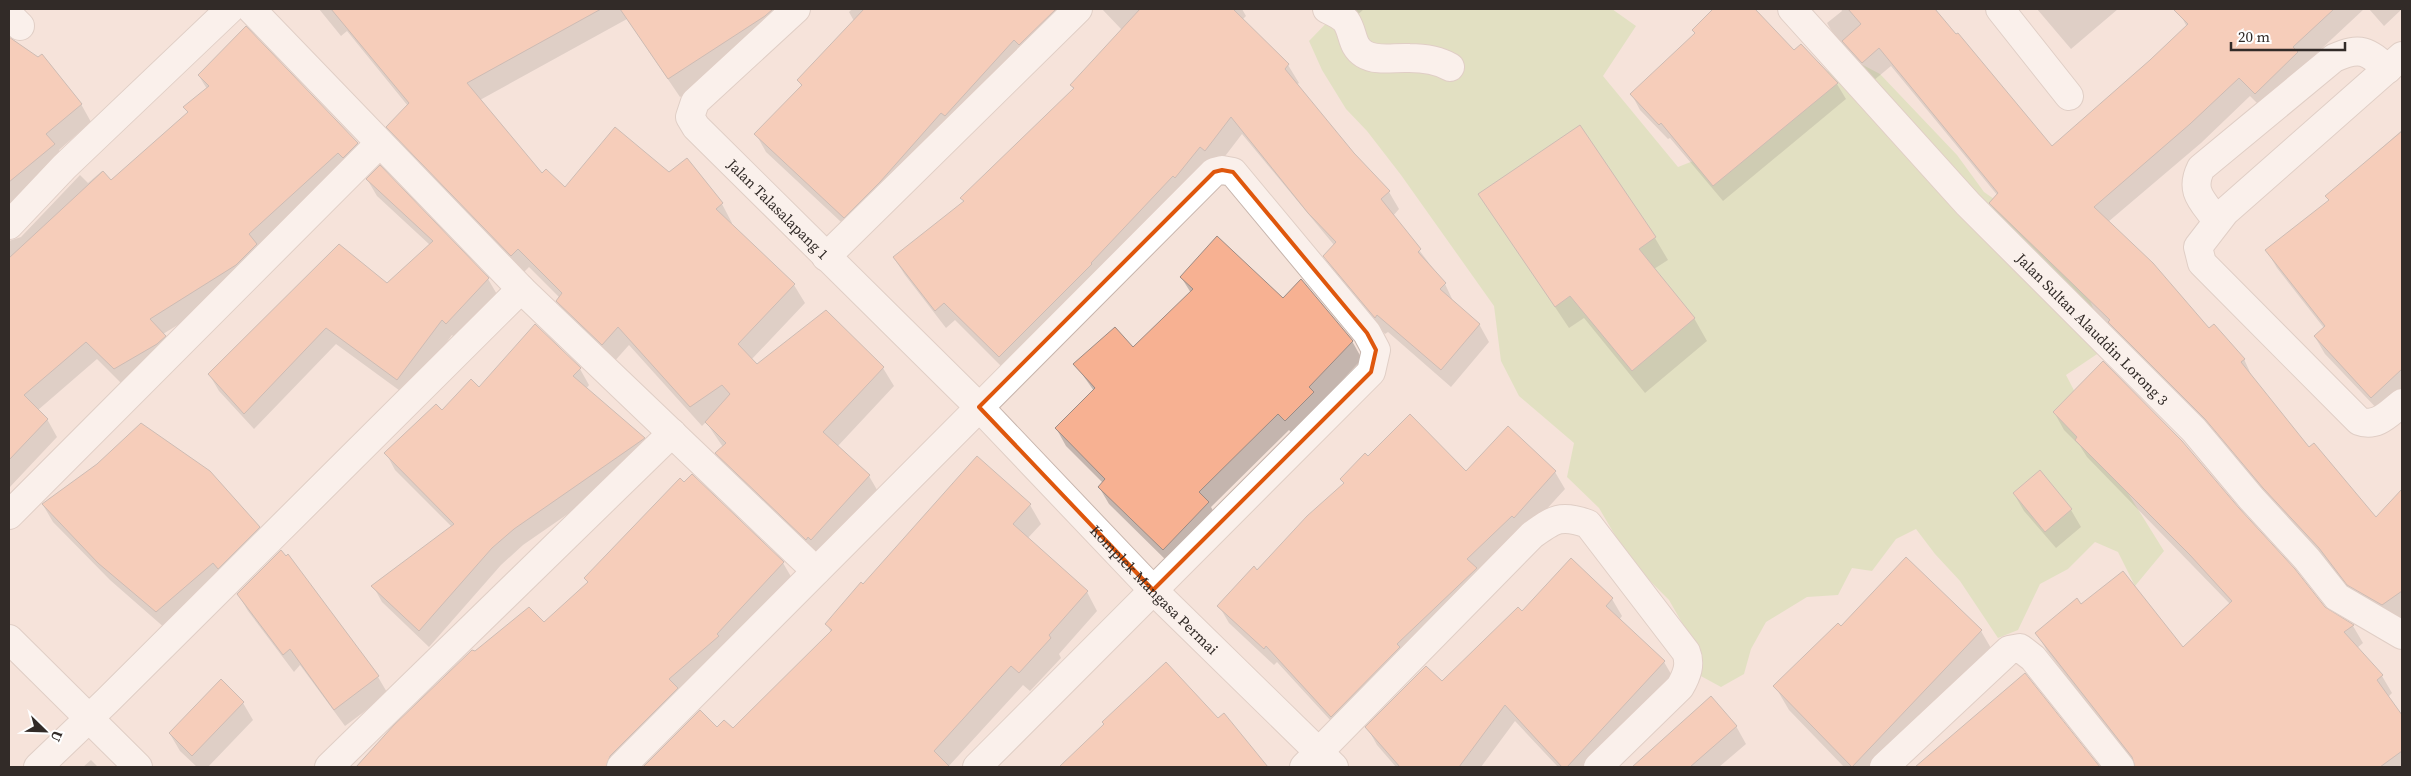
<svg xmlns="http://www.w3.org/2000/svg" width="2411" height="776" font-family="'Source Serif 4',serif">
<rect width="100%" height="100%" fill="#f5e3da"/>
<path fill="#cadca5" d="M1340,9H1612L1636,26L1603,76L1678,167L1746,140L1846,56L1880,74L1957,155L1984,192L2040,231L2079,274L2109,346L2066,375L2126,490L2164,551L2135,586L2118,552L2095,542L2068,569L2040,584L2018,630L1998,638L1960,581L1935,554L1916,529L1896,539L1872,571L1852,568L1838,595L1807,597L1766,622L1751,649L1744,674L1721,687L1699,675L1689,635L1669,600L1644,575L1619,542L1599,508L1567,477L1574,443L1519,396L1501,361L1494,306L1401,175L1367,131L1346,109L1322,70L1309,41Z"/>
<path fill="#0003" d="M319,9H810L772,39L680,97L627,19L480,100L542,175L565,189L669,174L722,204L732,223L730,225L794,285L805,303L751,360L757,366L883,368L894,386L837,447L869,476L880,495L822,558L727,472L717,453L723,447L706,422L702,426L629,345L613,363L568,320L557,301L560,298L529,267L522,274L399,146L388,127L408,106L347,31L341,36Z
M852,9H1086L855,235L766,152L756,134L802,87L798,80L854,21L849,12Z
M1102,9H1242L1246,16L1242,20L1288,65L1299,83L1296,85L1353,154L1389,192L1399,209L1393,216L1445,284L1454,303L1479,324L1489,342L1451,387L1388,332L1385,334L1335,274L1324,256L1334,245L1242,134L1216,168L1009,374L955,320L946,328L905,275L894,258L964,202L962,198L1074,90L1071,85L1122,30Z
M1337,9H1364L1353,19Z
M1715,9H1754L1794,52L1802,45L1837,84L1846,99L1723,201L1670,138L1668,139L1640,110L1632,95L1695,34L1693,30Z
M1841,9H1933L2052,148L2151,61L2187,27L2180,14L2185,9H2364L2304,65L2266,112L2250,96L2201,143L2108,222L2209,330L2244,359L2253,379L2309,449L2376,519L2402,491V617L2393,623L2359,603L2001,221L1990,203L1998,196L1891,66L1873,81L1838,42L1827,23L1842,11Z
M2037,9H2118L2071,49Z
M2369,9H2402L2384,26Z
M9,37L38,58L81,104L91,122L59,150L69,168L9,231Z
M199,76L357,143L367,161L246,283L163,334L175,354L125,387L97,359L38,410L47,419L57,437L9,488V241L21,237L80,175L88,183L102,171L111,182L189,113L185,107L207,89Z
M2402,130V395L2382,414L2325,354L2315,337L2324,328L2277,268L2267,251L2329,201L2327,196Z
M380,167L488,279L498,296L456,339L452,335L407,396L336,344L254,429L219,391L209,374L387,285L430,245L377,196L367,179Z
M1480,195L1655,238L1668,260L1654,269L1694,318L1707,341L1645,393L1584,318L1569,328Z
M1181,277L1283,299L1352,341L1362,359L1320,404L1323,410L1296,437L1289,430L1211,507L1218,520L1173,567L1109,504L1099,487L1103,483L1066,446L1056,428L1094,391L1075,364L1133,349L1191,293Z
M580,369L589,385L586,389L644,438L653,455L523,545L501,565L429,647L382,602L373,586L452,527L395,470L386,453L442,412L479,388Z
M2054,412L2324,608L2353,626L2363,643L2357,648L2382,676L2392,693L2388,697L2402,717V767H2136L2047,651L2037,633L2081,606L2183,649L2230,604L2087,457L2080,446L2064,430Z
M1508,427L1555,472L1565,489L1342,733L1277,662L1274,665L1229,623L1219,606L1345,484L1368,457L1466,473Z
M692,476L783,563L793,580L626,767H368L364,761L475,653L544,624L589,583L586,578Z
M2014,494L2071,510L2081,527L2056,548L2024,511Z
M43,505L259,528L268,545L166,629L110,580L53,522Z
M1030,505L1041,524L1027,539L1087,592L1097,611L1059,654L1061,658L1030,691L1023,685L948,767H679L725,722L733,730L831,632L827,625L863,585Z
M288,555L378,677L388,694L345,726L300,665L294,672L248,611L238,594Z
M1906,559L1981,631L1995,655L1889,767H1844L1789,710L1775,686L1841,628Z
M1571,560L1612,599L1622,616L1619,620L1664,662L1674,679L1592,767H1558L1515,721L1481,767H1396L1377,745L1367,727L1442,683L1522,613Z
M2025,675L2099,767H1917Z
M221,681L243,703L253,720L208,767H197L180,751L170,734Z
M1218,720L1260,759L1264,767H1061L1105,724Z
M1736,726L1746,744L1719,767H1643L1664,740Z
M91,760L98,767H83Z"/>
<path fill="#f7b192" stroke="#9c8b84" d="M331,9H601L467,83L542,173L546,169L565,187L615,127L669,172L687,158L723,203L716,209L795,284L738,344L757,364L826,310L884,367L823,432L870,475L811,540L808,537L806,540L715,453L726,443L705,422L730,394L722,385L690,407L618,327L602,345L556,301L562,293L518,249L511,256L386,127L409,103Z
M620,9H773L765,16L668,79Z
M864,9H1056L1019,45L1014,40L945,116L941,113L880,182L844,218L754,134L802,85L797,80Z
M1140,9H1233L1289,64L1285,69L1354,153L1390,191L1381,199L1421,249L1418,252L1446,283L1440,289L1480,324L1441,370L1377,315L1375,318L1323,256L1336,242L1308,213L1231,117L1205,151L1200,147L1175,178L1173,176L1091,263L1092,264L999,357L944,303L935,311L893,257L964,201L960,198L1074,88L1070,85Z
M1713,9H1755L1794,50L1801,44L1838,83L1713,186L1661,123L1659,125L1630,94L1695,33L1692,30Z
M1848,9H1935L1956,34L1958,33L2052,146L2150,60L2188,24L2173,9H2334L2293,47L2298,52L2255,94L2239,78L2190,124L2094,207L2153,263L2209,328L2214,324L2245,359L2241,362L2309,447L2314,443L2376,517L2402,489V591L2382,605L2347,585L2319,548L2263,488L2205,419L2108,322L2110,320L1989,203L1998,193L1879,48L1862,63L1842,41L1861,24Z
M246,26L358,143L343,158L338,153L249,234L257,244L236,265L150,319L166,336L157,344L114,369L86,342L24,395L48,419L9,460V258L103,171L111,180L188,112L183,107L209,86L198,75Z
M9,37L38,57L42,54L82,104L46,134L55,144L9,182Z
M1580,125L1656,237L1639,249L1695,318L1632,371L1570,296L1555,307L1478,194Z
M2402,131V369L2371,398L2314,336L2325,326L2265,250L2329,200L2325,196Z
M380,165L489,278L446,324L442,320L397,380L326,328L244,414L208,374L339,244L387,283L433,241L366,179Z
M1217,236L1283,298L1301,279L1353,341L1309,387L1314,392L1285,421L1278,414L1199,492L1209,502L1163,550L1098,487L1105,479L1055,428L1095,388L1073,364L1115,327L1133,347L1193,289L1180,277Z
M535,324L581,368L573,376L645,438L514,529L492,548L419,631L371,586L454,524L384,453L436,404L442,410L471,379L479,387Z
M2103,361L2182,441L2239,508L2295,569L2325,607L2354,625L2344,632L2383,675L2377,680L2402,715V751L2380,767H2135L2132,757L2035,633L2077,598L2081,604L2123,571L2183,647L2232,601L2190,555L2075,440L2077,437L2053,412Z
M1410,414L1466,471L1508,426L1556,471L1514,518L1512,516L1467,559L1477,568L1397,644L1400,647L1331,717L1266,646L1264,649L1217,606L1254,566L1257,570L1307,516L1344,483L1340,479L1365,453L1368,456Z
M141,423L210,471L260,527L218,569L213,563L156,612L98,563L42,504L97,464Z
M977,456L1031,504L1013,524L1088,591L1049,635L1051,638L1019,673L1011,666L934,751L950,767H643L700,710L717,727L724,720L733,728L832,630L825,624L861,582L863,584Z
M2040,470L2072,509L2045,532L2013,493Z
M692,474L784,562L717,634L719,636L669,679L678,688L610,756L606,767H356L394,725L472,650L475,651L529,607L544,622L588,582L584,578L680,478L684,482Z
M281,550L286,556L288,554L379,676L334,710L290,649L283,655L237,594Z
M1906,557L1982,630L1852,767L1773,686L1838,623L1841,626Z
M1571,558L1613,598L1606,606L1665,661L1567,767H1562L1505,705L1459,767H1400L1365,727L1426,666L1442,681L1518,607L1522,611Z
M1166,662L1218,718L1224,713L1268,767H1059L1104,724L1102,722Z
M2025,673L2100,767H1915Z
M221,679L244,702L192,756L169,733Z
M1711,696L1737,726L1690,767H1632Z"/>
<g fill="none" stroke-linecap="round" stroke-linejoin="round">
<g stroke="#c6b4ac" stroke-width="30">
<g id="minor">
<path d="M251,9L521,289"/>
<path id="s1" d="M796,9L695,102L690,117L696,127L979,407L1153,590L1334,767"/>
<path d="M1327,9C1333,12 1342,16 1346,21C1354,33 1351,46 1364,54C1377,62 1395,57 1409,58C1424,58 1438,60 1450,67"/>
<path id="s2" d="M1792,9L1968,204L2194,430L2251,498L2307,559L2337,597L2402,635"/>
<path d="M2000,9L2069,96"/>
<path d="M9,15L20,26"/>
<path d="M2402,56L2225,212L2198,247L2202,263L2359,421C2377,428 2389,413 2402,403"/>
<path d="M2217,221C2203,201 2189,192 2201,168L2334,58C2361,46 2367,51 2388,69"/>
<path d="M9,225L64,167L230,9"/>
<path d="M826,257L1078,9"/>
<path d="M9,515L379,144"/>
<path d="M9,639L138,767"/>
<path d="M38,767L107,701L521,289L816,571"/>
<path d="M329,767L672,433"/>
<path d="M621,767L1214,172L1222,170L1233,172L1367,333L1376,350L1371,372L977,767"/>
<path d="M1304,767L1532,535C1554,519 1561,514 1588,524L1686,652C1691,664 1687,675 1680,687L1598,767"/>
<path d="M1884,767L2009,650L2020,648L2033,658L2120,767"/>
</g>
</g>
<use href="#minor" stroke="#fff" stroke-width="28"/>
</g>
<path d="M0 0H2411V776H0ZM1222,170L1233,172L1367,333L1376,350L1371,372L1153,590L979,407L1214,172Z" fill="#f5e3da" fill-opacity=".55" fill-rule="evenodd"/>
<path fill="none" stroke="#df570d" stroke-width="4" stroke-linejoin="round" d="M1222,170L1233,172L1367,333L1376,350L1371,372L1153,590L979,407L1214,172Z"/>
<g text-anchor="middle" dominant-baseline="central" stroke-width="5" stroke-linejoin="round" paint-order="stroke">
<g font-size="15" fill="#322b28" stroke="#fff">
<text stroke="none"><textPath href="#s1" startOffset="281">Jalan Talasalapang 1</textPath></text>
<text stroke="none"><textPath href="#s2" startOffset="439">Jalan Sultan Alauddin Lorong 3</textPath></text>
<text stroke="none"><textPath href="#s1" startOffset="816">Komplek Mangasa Permai</textPath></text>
</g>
</g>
<rect width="2411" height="776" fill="none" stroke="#322b28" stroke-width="20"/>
<g transform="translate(45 731) rotate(113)" stroke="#ffffff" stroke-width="4" paint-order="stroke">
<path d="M0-4L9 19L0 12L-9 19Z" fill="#322b28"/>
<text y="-8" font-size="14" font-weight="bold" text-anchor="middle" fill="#322b28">U</text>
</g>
<path d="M2231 42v8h114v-8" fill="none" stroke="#322b28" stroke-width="2.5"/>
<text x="2238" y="42" font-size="15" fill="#322b28" stroke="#ffffff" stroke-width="4" paint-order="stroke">20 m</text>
</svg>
